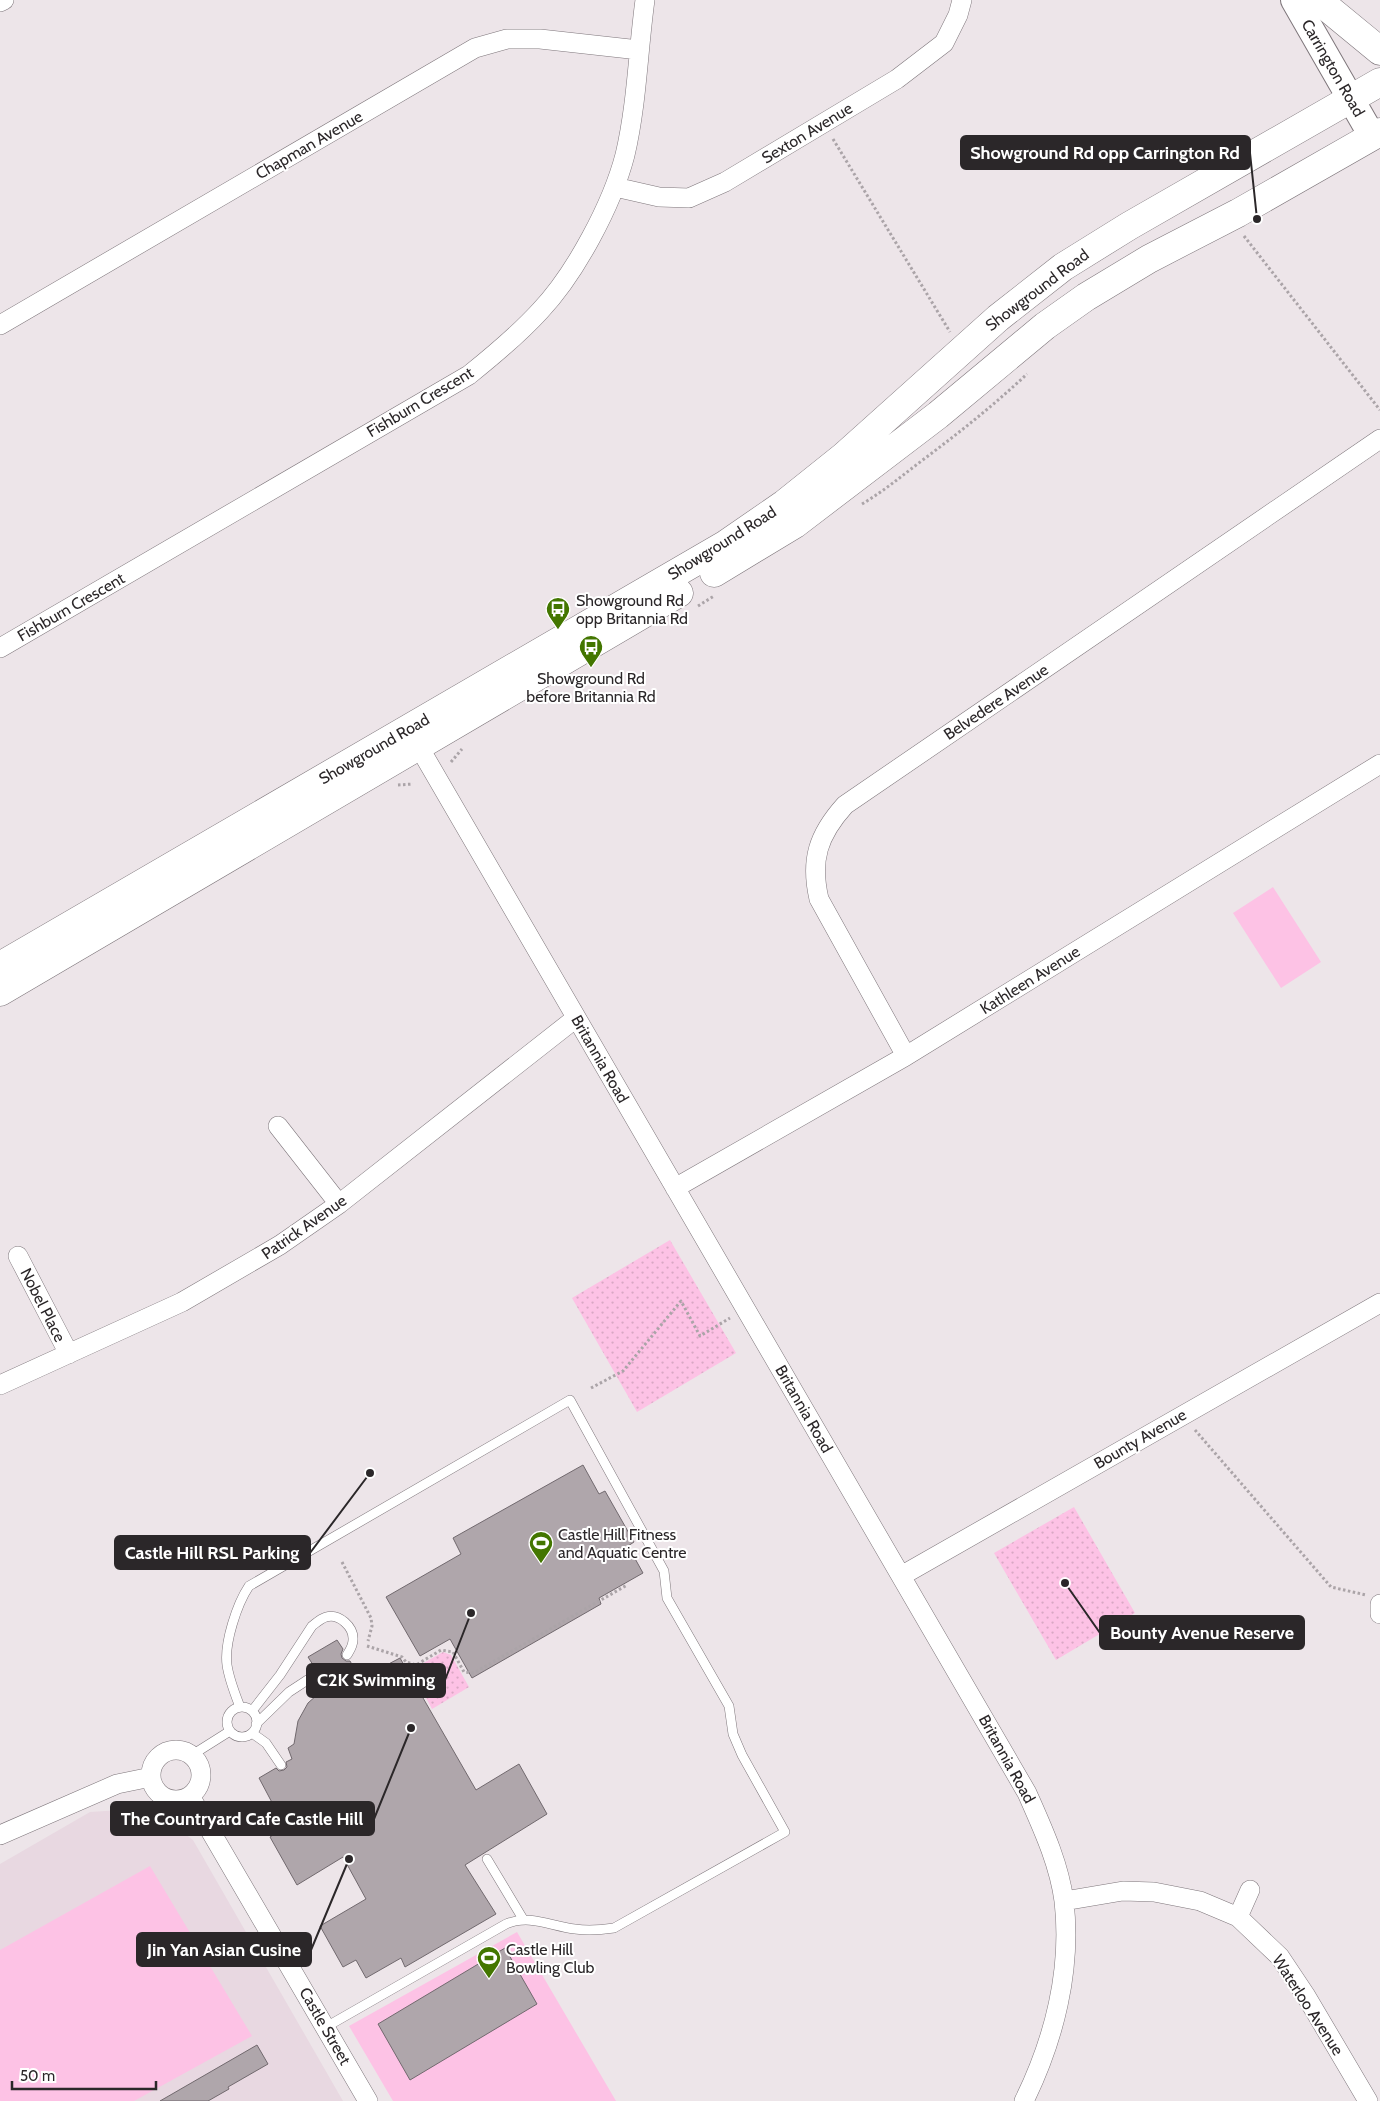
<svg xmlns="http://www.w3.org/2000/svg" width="1380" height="2101" font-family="Cabin,sans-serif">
<defs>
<pattern id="park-dots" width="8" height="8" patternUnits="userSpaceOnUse" patternTransform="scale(1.25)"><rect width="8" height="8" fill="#fdc2e5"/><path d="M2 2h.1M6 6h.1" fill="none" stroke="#d9a7c4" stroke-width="1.8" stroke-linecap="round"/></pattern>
</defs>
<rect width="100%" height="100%" fill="#ede5e9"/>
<path fill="#e8d8e1" d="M151,1808L193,1840L343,2101H0V1864L90,1812Z"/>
<path fill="#fdc2e5" d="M1273,887L1321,962L1281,988L1233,913Z
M150,1866L252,2036L134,2101H0V1950Z
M517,1932L616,2101H393L349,2026Z"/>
<path fill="url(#park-dots)" d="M670,1240L736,1353L637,1412L572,1298Z
M1074,1507L1135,1613L1056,1660L994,1553Z
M443,1652L451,1655L469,1687L432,1709L411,1670Z"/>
<path fill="#afa6ab" stroke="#71696e" d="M583,1465L599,1494L605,1491L634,1542L628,1546L643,1573L599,1598L601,1604L472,1678L450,1639L420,1656L386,1597L461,1554L453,1538Z
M337,1640L343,1649L341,1654L342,1658L346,1661H350L360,1679L400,1658L476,1790L519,1764L547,1814L465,1865L496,1914L405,1967L401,1958L366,1978L356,1960L343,1967L320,1926L366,1899L343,1857L297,1885L270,1837L285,1827L259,1778L276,1768L279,1771L284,1770L287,1767L286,1762L292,1759L288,1748L294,1744L298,1721L308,1703L326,1687L321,1678L324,1675L323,1670L320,1667L315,1668L308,1657Z
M505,1948L537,2004L410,2080L378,2024Z
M257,2045L268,2064L228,2087L229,2089L208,2101H160Z"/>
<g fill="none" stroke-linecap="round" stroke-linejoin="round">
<g stroke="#7e767b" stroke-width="10">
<path id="lane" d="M240,1707C235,1694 229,1679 227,1665C224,1643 237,1604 249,1586L570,1400L664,1571L667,1598L729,1706L733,1734L742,1755L785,1832L614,1928C600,1930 589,1931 575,1929C550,1926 530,1914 506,1924L326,2027
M227 1722a15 15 0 1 1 30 0a15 15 0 1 1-30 0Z
M252,1711L280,1675L312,1626C316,1623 320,1619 326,1617C339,1613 354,1627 353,1640C353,1646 350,1650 347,1655
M256,1724L289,1692L318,1673
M252,1733L266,1743L281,1765
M192,1755L230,1731
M487,1859L523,1919"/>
</g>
<g stroke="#7e767b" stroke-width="20">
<path id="street" d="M0,2L4,0
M615,187L659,197L689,198L725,182L897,79L944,43L958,15L962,0
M0,325L475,48L507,39H540L639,50
M0,648L469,375C494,355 518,335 540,311C575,274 612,205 625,155C637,104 638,51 645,0
M419,747L1027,1793C1042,1827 1059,1863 1064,1901C1072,1970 1054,2040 1024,2101
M906,1056L819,899C810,860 818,835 845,805L1380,439
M278,1126L339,1204
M675,1188L906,1056L1380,764
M18,1256L69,1354
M0,1385L182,1302L280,1245L339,1204L576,1018
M901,1576L1380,1303
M1380,1604V1614
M151 1775a25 25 0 1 1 50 0a25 25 0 1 1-50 0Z
M190,1796L368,2101
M0,1835L117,1784L151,1777
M1064,1901L1123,1891L1154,1892L1200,1901L1238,1917L1280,1957L1306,1996L1368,2101
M1238,1917L1250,1890"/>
</g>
<g stroke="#7e767b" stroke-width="28">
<path id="secondary" d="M1294,0L1372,136"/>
</g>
<g stroke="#7e767b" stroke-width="29">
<path id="primary" d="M1318,0L1380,51
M714,573L795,524L938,415L1045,326L1086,297L1149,259L1238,213L1380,132
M0,966L726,544L784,504L844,456L998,318L1063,267L1129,226L1380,82
M0,992L679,593"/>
</g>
<path stroke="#aba4a8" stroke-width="3" stroke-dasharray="2.5 2.5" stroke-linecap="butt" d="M833,139L950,332
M1244,236L1380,410
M862,504C884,491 903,475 924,459C960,432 994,405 1027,374
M698,606L714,596
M451,762L462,749
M398,785L413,784
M591,1388L623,1371L681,1301L700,1336L730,1318
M1195,1430L1331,1587L1366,1595
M342,1562L371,1618L372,1626L368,1641
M367,1646L402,1657L406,1662L416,1665L441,1650L453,1652L464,1672L474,1673L627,1585"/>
<use href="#lane" stroke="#fff" stroke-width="9"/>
<use href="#street" stroke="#fff" stroke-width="19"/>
<use href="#secondary" stroke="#fff" stroke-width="26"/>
<use href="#primary" stroke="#fff" stroke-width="28"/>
</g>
<defs>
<g id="bus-pin" transform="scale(1.25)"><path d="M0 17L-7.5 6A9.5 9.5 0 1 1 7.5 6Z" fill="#437600" stroke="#fff"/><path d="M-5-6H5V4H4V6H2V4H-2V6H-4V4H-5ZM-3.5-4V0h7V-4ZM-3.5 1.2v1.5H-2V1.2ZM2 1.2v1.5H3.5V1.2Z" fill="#fff"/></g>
<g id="stadium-pin" transform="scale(1.25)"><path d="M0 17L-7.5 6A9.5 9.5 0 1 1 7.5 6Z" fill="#437600" stroke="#fff"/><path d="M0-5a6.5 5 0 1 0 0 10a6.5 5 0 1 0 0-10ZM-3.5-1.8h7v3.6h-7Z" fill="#fff"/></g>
</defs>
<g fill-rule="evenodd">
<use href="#bus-pin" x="558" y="609"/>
<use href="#bus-pin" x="591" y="647"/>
<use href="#stadium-pin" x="541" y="1543"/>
<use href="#stadium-pin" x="489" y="1958"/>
</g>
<g text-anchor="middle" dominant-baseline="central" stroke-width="4" stroke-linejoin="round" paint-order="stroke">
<g font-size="16" fill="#2b2729" stroke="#fff">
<text transform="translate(1333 68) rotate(60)">Carrington Road</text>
<text transform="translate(807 133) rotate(-31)">Sexton Avenue</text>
<text transform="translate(309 145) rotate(-30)">Chapman Avenue</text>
<text transform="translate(1037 290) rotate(-37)">Showground Road</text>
<text transform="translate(420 402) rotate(-31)">Fishburn Crescent</text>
<text transform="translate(722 543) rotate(-32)">Showground Road</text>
<text transform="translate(71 607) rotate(-30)">Fishburn Crescent</text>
<text transform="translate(996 702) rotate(-34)">Belvedere Avenue</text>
<text transform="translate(374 749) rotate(-30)">Showground Road</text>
<text transform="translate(1030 980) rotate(-32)">Kathleen Avenue</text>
<text transform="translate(600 1059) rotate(60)">Britannia Road</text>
<text transform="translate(304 1227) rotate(-35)">Patrick Avenue</text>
<text transform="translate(43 1305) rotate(63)">Nobel Place</text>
<text transform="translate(804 1409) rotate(60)">Britannia Road</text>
<text transform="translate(1140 1439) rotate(-30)">Bounty Avenue</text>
<text transform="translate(1007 1759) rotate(61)">Britannia Road</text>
<text transform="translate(1308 2005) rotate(57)">Waterloo Avenue</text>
<text transform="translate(325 2026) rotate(60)">Castle Street</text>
</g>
<g font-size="16" fill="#2b2729" stroke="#fff" text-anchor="start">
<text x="576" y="600">Showground Rd<tspan x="576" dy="18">opp Britannia Rd</tspan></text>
<text x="591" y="678" text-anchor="middle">Showground Rd<tspan x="591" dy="18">before Britannia Rd</tspan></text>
<text x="558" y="1534">Castle Hill Fitness<tspan x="558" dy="18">and Aquatic Centre</tspan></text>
<text x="506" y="1949">Castle Hill<tspan x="506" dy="18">Bowling Club</tspan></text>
</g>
</g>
<path fill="none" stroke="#2b2729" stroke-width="2" d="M1257 219L1250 153M370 1473L310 1553M1065 1583L1100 1633M471 1613L445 1680M411 1728L374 1819M349 1859L311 1950"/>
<g fill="#2b2729" stroke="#fff" stroke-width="2">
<circle cx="1257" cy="219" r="5"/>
<circle cx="370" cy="1473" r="5"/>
<circle cx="1065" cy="1583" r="5"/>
<circle cx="471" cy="1613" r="5"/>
<circle cx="411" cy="1728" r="5"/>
<circle cx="349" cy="1859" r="5"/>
</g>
<g fill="#2b2729" stroke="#2b2729" stroke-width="2">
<rect x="961" y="136" width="289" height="33" rx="5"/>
<rect x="115" y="1536" width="195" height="33" rx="5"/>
<rect x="1100" y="1616" width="204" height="33" rx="5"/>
<rect x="307" y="1664" width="138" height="33" rx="5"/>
<rect x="111" y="1802" width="263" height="33" rx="5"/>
<rect x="137" y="1933" width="174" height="33" rx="5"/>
</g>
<g font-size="18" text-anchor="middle" font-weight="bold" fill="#fff">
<text x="1105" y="159">Showground Rd opp Carrington Rd</text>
<text x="212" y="1559">Castle Hill RSL Parking</text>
<text x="1202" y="1639">Bounty Avenue Reserve</text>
<text x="376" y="1686">C2K Swimming</text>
<text x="242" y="1825">The Countryard Cafe Castle Hill</text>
<text x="224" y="1956">Jin Yan Asian Cusine</text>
</g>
<path d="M12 2081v8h144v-8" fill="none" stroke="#2b2729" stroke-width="2.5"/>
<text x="20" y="2081" font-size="15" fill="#2b2729" stroke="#ffffff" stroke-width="4" paint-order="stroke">50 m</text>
</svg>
